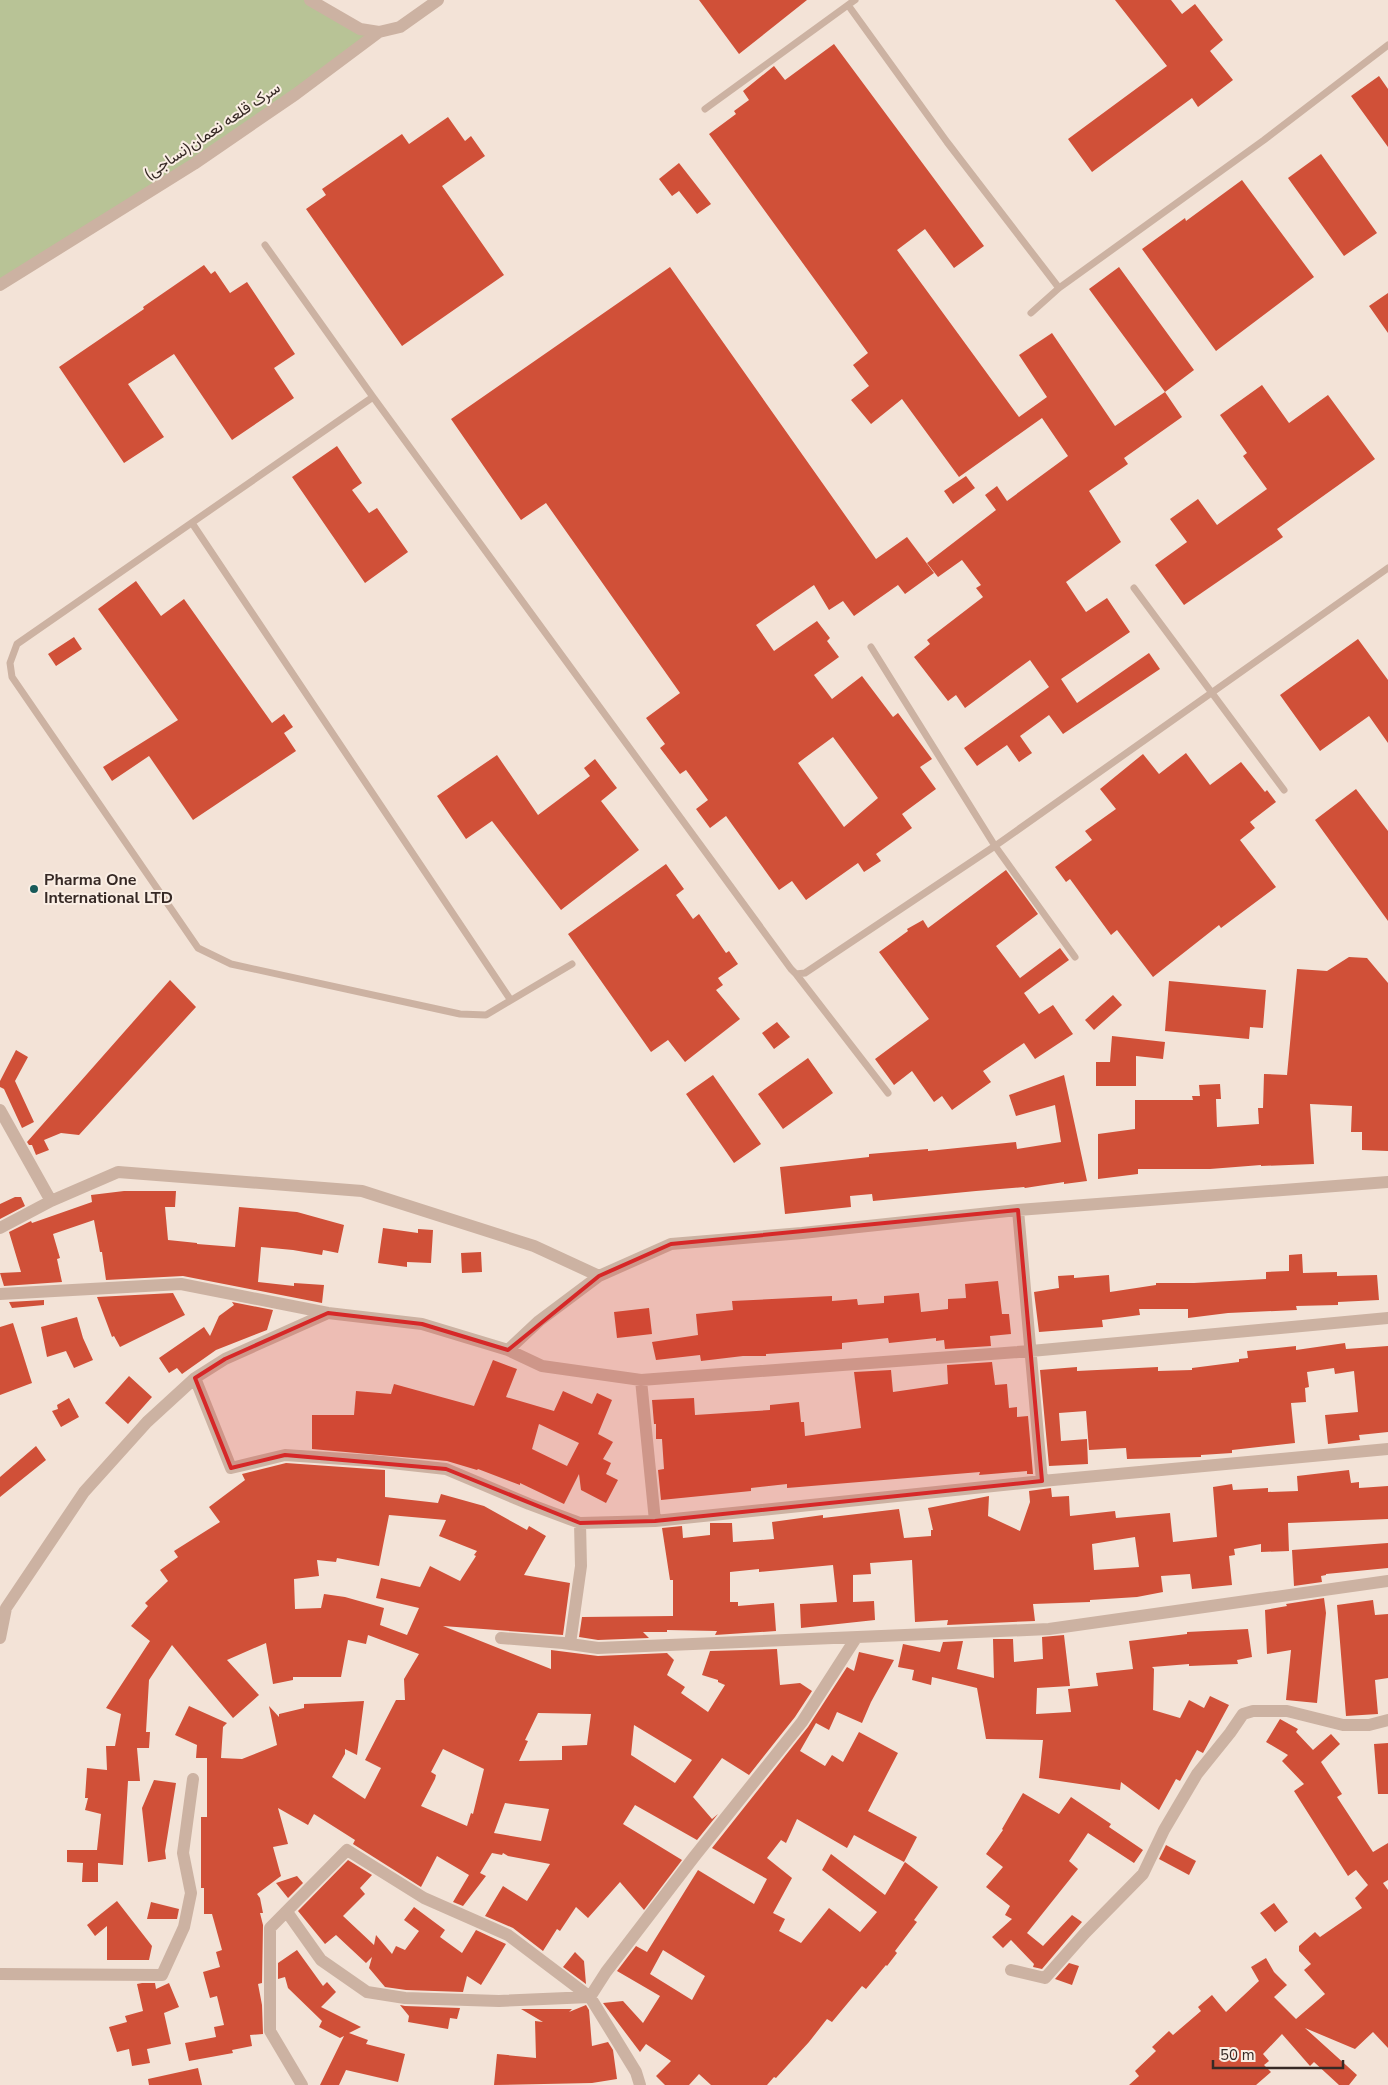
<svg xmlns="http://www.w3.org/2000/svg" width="1388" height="2085" font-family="'Nunito Sans',Vazirmatn,sans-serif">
<rect width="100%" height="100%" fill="#f3e3d7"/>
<path fill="#b8c396" d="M0,0H310L379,32L296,94L0,285Z"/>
<path fill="#d05038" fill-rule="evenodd" d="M699,0H807L739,54Z
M1115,0H1171L1182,14L1195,4L1223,40L1210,51L1233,80L1198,107L1192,98L1092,172L1068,139L1167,66Z
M834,44L984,246L954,268L925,229L897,250L1019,417L1047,397L1019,355L1052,333L1115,426L1165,392L1182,417L1124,458L1128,464L1089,491L1121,542L1066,582L1086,612L1107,598L1130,632L1061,679L1077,703L1149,653L1160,669L1063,734L1049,715L1020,736L1032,753L1019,762L1007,745L977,766L964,748L1049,687L1030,660L965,708L956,695L948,701L914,657L930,644L927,640L983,597L976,588L981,585L962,560L938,577L927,563L996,510L985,495L997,486L1007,501L1068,456L1042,418L959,477L902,399L871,424L851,400L869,386L853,365L868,353L709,134L736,114L734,111L749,100L743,91L774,66L785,80Z
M1379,76L1388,89V147L1351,96Z
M448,117L465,141L471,136L485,156L442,186L504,275L402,346L306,209L326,195L322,189L402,134L409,144Z
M1321,154L1377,233L1344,256L1288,178Z
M679,163L711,204L697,214L679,191L672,196L659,179Z
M1242,180L1314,277L1216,351L1142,249L1185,218L1186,221Z
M204,265L211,274L215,271L230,293L247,282L295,354L274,368L294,398L232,440L174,354L128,384L164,437L124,463L59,367L144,309L143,307Z
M670,267L876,559L907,537L934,573L905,594L898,585L854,616L843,601L829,610L814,585L756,625L774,651L817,621L830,638L827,641L839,657L814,675L832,699L862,676L893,717L898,713L932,759L920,767L936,789L902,814L912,828L876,854L881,861L864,872L858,863L806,900L792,881L779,890L726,816L710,828L696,809L708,800L686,770L680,774L660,748L665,744L646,718L680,693L546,503L521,520L451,419ZM833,737L878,798L844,827L798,763Z
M1119,267L1194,370L1165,392L1089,289Z
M1388,293V333L1369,306Z
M1262,385L1289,423L1328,395L1375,459L1277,529L1283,537L1184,605L1155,565L1187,542L1170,519L1198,499L1217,525L1267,489L1243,456L1247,453L1220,415Z
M337,446L362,483L352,490L369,513L377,508L408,552L365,583L292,477Z
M966,476L975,488L953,504L944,491Z
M136,581L161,616L184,599L272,723L284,714L293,727L284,733L296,751L193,820L149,756L112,781L103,767L178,720L98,609Z
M74,637L82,649L56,666L48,654Z
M1358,639L1388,680V743L1369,716L1320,751L1280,695Z
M1186,753L1210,785L1241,762L1265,792L1267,790L1276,802L1250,822L1255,828L1240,840L1276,887L1221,928L1219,925L1153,977L1117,930L1111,935L1070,879L1066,882L1055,867L1092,840L1085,831L1116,809L1100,789L1143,754L1159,774Z
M497,755L538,815L590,776L584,768L595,759L617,788L601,801L639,850L561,910L492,821L466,839L437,796Z
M1356,789L1388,831V921L1315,820Z
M666,864L684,889L676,895L693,919L699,914L726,953L729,951L738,964L718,978L723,985L716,990L740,1019L685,1062L668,1040L651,1052L568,934Z
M1006,870L1038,914L996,946L1020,978L1060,948L1069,960L1024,993L1039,1014L1053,1005L1073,1034L1035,1059L1024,1043L983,1071L991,1082L952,1110L942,1096L934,1102L912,1071L894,1085L875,1059L929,1019L879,952L908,931L907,929L923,920L928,928Z
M1349,957L1367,958L1388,983V1151L1362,1150V1132H1351L1352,1106L1310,1104L1314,1164L1261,1166V1165L1210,1169H1138V1174L1098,1179V1134L1135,1129V1100H1193L1192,1096H1200L1199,1085L1220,1084L1221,1099H1216L1217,1127L1259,1124L1258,1108H1263L1264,1074L1287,1075L1297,969L1327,971Z
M170,980L196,1007L79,1135L61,1133L44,1140L49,1150L36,1155L32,1145H29L27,1142Z
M1169,981L1266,990L1263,1028L1250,1027L1249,1039L1165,1031Z
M1113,995L1122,1005L1094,1030L1085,1020Z
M777,1022L790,1037L774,1049L762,1033Z
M1112,1036L1165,1042L1163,1059L1136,1056V1086H1096V1062H1110Z
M16,1050L28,1057L15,1081L34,1122L22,1128L4,1089L0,1087V1081Z
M808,1058L833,1093L783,1129L758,1094Z
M713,1075L761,1144L734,1163L686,1094Z
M1064,1075L1087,1181L1064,1184V1182L1025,1188L1024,1187L976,1191L873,1201L872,1194L850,1196L851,1207L785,1214L780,1167L869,1157V1154L928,1149V1151L1016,1142L1017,1149L1061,1142L1055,1105L1016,1116L1009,1095Z
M124,1191H176L175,1207H165L168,1240L197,1243V1244L235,1247L239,1207L297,1212L344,1225L338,1253L323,1250L322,1255L293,1250L261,1247L258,1282L294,1286V1283L324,1285L322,1303L183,1276L106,1280L102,1252H100L94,1220L53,1234L60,1258L57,1259L62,1282L4,1286L0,1273L21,1272L9,1232L31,1221L32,1223L92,1202L91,1195Z
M15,1197H21L25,1206L0,1219V1204Z
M383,1228L418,1233V1229L433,1230L431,1263L407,1262V1267L378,1263Z
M481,1252L482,1272L462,1273L461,1253Z
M1302,1254L1303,1273L1337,1272V1276L1377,1275L1379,1300L1338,1302V1305L1296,1306L1297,1310L1228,1313L1188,1318V1309H1139L1140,1315L1102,1320L1103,1327L1039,1332L1034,1292L1059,1288L1058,1276L1074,1275V1278L1109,1275L1110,1292L1156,1285V1283H1194L1266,1279V1272L1289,1271V1255Z
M998,1281L1002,1314H1009L1011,1334L990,1336L991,1346L945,1349L944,1340L936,1341V1338L889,1343L888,1338L842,1343V1349L766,1354V1356H743L701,1361L700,1355L656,1360L652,1342L698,1335L696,1314L733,1310L732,1301L832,1296V1301L857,1299L858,1305L884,1303V1296L919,1293L921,1312L948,1309V1299L966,1298L965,1284Z
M173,1293L185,1315L120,1347L114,1336L112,1337L97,1297Z
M44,1300V1305L12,1308L9,1302Z
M232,1302L273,1310L267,1330L216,1350L182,1374L177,1368L169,1373L159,1358L204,1327L210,1336L219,1316L234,1305Z
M649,1308L652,1334L617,1338L614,1312Z
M77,1317L83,1338L93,1360L74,1368L66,1351L47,1357L41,1327Z
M13,1323L32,1383L0,1395V1327Z
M1345,1343L1346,1349L1388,1346V1432L1359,1435L1360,1440L1328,1444L1325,1415L1358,1412L1354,1371L1335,1374L1334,1368L1307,1372L1309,1387L1305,1388L1306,1402L1291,1403L1295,1443L1232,1450V1453L1201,1455V1457L1127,1459L1126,1448L1089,1450L1086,1411L1059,1413L1061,1441L1087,1439L1088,1464L1049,1466L1040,1370L1077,1367V1371L1158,1367V1371L1192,1370V1368L1239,1362V1359L1248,1358L1247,1351L1296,1346V1350Z
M493,1360L517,1369L506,1397L554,1411L563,1391L592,1404L597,1393L612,1400L598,1434L613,1442L603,1459L611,1463L606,1474L618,1480L606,1503L581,1490L579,1474L564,1504L520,1483V1485L478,1469L477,1470L447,1461L312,1449V1415H354L356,1391L391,1394L394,1384L474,1406ZM539,1424L579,1443L567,1466L532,1449Z
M992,1362L995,1385L1007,1384L1009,1408L1017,1407V1417L1028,1416L1033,1474H1027V1471L979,1475L980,1472L787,1488V1484L751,1488V1491L661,1500L658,1470L664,1469L662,1439H656V1424H654L652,1400L694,1398L695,1415L770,1410V1405L799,1402L801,1422H804L805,1436L861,1428L854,1372L891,1370L893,1392L948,1384L947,1365Z
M129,1376L152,1397L128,1424L105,1403Z
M69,1398L79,1417L61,1427L52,1411L58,1409L57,1405Z
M36,1446L46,1460L0,1497V1477Z
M286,1463L385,1470V1497L438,1503L441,1494L484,1506L527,1530L529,1526L546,1536L524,1575L570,1583L563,1635L443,1626L551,1669V1650L598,1656L667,1653L674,1660L667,1675L685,1687L681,1693L708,1712L725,1685L718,1682V1680L702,1675L710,1651L777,1649L780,1685L800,1683L812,1691L795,1717L749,1775L722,1758L693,1797L712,1819L718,1814L697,1840L635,1805L623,1824L682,1860L644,1910L620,1882L588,1918L576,1907L560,1931L557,1929L543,1951L513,1928L485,1916L503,1886L527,1901L550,1864L508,1856L503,1853L502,1855L492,1853L480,1873L486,1876L463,1906L453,1902L469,1875L437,1856L421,1887L353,1844L355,1840L314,1814L308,1825L278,1808L288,1844L273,1847L281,1876L257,1894L260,1898L263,1913H260L263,1925L262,1983L258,1984L262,2005L263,2034L250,2035L252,2046L232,2050L233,2053L189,2061L185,2043L216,2037L214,2027L224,2025L217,1996L210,1998L203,1972L220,1967L216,1952L222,1950L212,1914H204V1888H201V1817H207V1758H196L197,1745L175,1735L189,1706L227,1723L223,1727L221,1758L242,1759L277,1745L269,1706L279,1717V1714L304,1708V1704L364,1701L357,1755L345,1749V1754L332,1777L365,1799L381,1768L365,1760L396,1700H405L404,1679L419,1654L368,1635L366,1644L348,1640L341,1677H293V1680L273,1684L266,1643L227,1660L259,1695L233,1718L172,1645L149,1680L146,1732H150L149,1748H137L140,1781H128L123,1865L98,1863V1882H82L83,1863L67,1862V1850H97L101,1814L85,1810L88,1798H85L87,1768L107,1770L106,1746H115L121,1714L106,1708L150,1641L131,1626L148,1606L145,1603L168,1581L160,1570L178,1557L174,1551L220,1522L209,1507L245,1480L242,1474ZM389,1515L446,1520L439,1536L477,1551L474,1555L476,1556L460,1581L430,1566L420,1587L381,1578L376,1598L419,1608L407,1635L380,1625L384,1608L345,1597L324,1594L321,1608L295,1609L294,1579L319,1576L317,1560L336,1562L337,1558L379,1566ZM538,1713L591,1714L587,1745L562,1746V1760L519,1761L528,1741L525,1740ZM634,1725L692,1760L675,1783L631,1755ZM443,1749L484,1769L473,1814L471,1813L467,1826L421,1806L435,1779L436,1775L431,1772ZM505,1803L549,1809L541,1841L494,1833Z
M1349,1470L1351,1483L1359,1482V1488L1388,1486V1519L1288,1523L1289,1551L1261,1552V1544L1234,1549L1235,1555L1229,1556L1232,1585L1192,1589L1190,1574L1161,1576L1163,1592L1137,1597L1090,1600V1602L1033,1604L1035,1621L947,1625L948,1620L915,1622L912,1560L870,1563L871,1574L853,1575V1602L874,1601L875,1620L801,1628L800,1604L837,1602L833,1565L759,1572V1569L730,1572V1602H738V1606L774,1603L776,1631L715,1635L717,1631L667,1630V1632H643L649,1638L598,1640L579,1637L582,1617L673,1616V1580H670L662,1528L682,1526L683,1538L710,1535V1523H732L733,1542L774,1539L772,1522L823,1515V1518L899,1509L904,1538L931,1536V1530H933L928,1508L989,1496L988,1516L1020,1531L1030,1502L1029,1491L1051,1488L1052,1497L1069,1496L1070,1516L1115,1511L1116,1518L1170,1513L1173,1542L1217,1537L1213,1487L1232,1484L1233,1490L1268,1488V1492L1298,1491L1297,1476ZM1135,1537L1139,1567L1094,1570L1092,1544Z
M1388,1543V1568L1326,1574V1575L1321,1576L1322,1582L1294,1586L1292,1550Z
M1324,1598L1326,1613L1317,1703L1286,1700L1291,1650L1267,1654L1265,1610L1287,1606L1286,1604Z
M1373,1600L1375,1615L1388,1614V1678L1375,1680L1378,1714L1346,1716L1337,1605Z
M1248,1629L1252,1657L1237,1660L1238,1664L1189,1666V1664L1152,1667L1154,1669L1153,1710L1180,1718L1189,1700L1204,1708L1210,1696L1229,1705L1203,1753L1197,1750L1180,1781L1176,1779L1159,1810L1121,1782L1120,1790L1039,1778L1043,1740L986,1739L977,1688L932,1677L931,1685L912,1680L914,1670L898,1667L903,1644L940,1652L943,1642L963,1641L957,1669L994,1678L993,1639H1013L1014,1662L1043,1659L1042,1637L1064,1635L1070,1686L1037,1688L1036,1714L1071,1712L1068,1689L1098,1686L1096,1673L1133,1669L1129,1641L1187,1634V1632Z
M859,1652L894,1660L871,1702L862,1723L837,1712L829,1730L816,1723L800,1751L825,1766L832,1755L843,1762L859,1732L898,1753L868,1811L917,1837L904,1862L854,1835L847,1848L797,1819L786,1843L781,1840L767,1858L792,1878L773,1913L785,1919L779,1931L801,1943L829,1908L860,1932L877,1912L822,1870L831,1854L885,1895L905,1862L938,1887L914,1920L917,1922L895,1951L897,1953L887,1966L886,1965L866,1989L862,1986L832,2022L827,2019L809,2042L776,2078L774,2077L767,2085H711L699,2074L689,2085H665L656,2076L671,2061L646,2044L640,2052L603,2003L623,2001L643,2023L660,1996L617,1971L636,1946L647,1952L698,1870L754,1904L767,1879L712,1848L808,1727L847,1667L854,1671ZM663,1950L705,1976L692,2000L650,1974Z
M1280,1719L1298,1729L1296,1732L1313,1750L1331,1734L1340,1744L1321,1762L1342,1794L1337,1797L1373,1852L1388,1843V1880L1383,1883L1388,1890V2048L1373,2032L1355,2049L1305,2028L1357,2075L1349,2085H1339L1314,2062L1310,2066L1282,2034L1263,2054L1269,2061L1264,2065L1271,2072L1256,2085H1129L1139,2076L1135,2071L1156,2051L1152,2047L1169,2031L1173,2035L1201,2011L1198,2007L1212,1995L1226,2012L1259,1981L1251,1967L1266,1958L1274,1972L1287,1985L1274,1997L1296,2019L1325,1994L1304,1970L1311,1964L1299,1951V1946L1315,1932L1320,1937L1362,1908L1355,1898L1368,1885L1356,1870L1348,1876L1294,1791L1304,1784L1282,1761L1288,1755L1266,1742Z
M1388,1743V1794H1378L1374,1744Z
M154,1780L176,1783L165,1851L166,1859L148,1862L142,1808Z
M1023,1793L1059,1814L1071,1797L1111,1824L1109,1827L1143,1850L1134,1863L1088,1833L1069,1861L1078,1869L1027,1933L1043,1946L1072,1915L1082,1922L1042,1969L1033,1967L1034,1964L1011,1940L1003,1948L992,1937L1012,1919L1005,1915L1010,1906L986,1887L1003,1867L986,1854L1003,1830L1002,1829Z
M1166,1845L1196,1861L1189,1875L1159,1859Z
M348,1860L372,1875L360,1888L365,1894L343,1916L374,1945L376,1935L392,1954L396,1946L405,1950L419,1931L404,1920L414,1907L445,1930L440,1937L462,1953L476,1930L506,1944L481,1985L467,1976L463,1992L406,1990L385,1987L369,1968L372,1957L366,1963L336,1935L325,1944L298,1911Z
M297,1876L303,1883L288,1898L276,1883Z
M117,1901L152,1946L149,1960H107V1926L95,1936L87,1925Z
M151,1902L179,1909L177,1919H147Z
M1274,1903L1288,1922L1275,1932L1260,1913Z
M297,1950L323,1986L327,1982L336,1992L321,2007L361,2027L349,2033L368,2040L366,2044L405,2054L398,2082L346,2070L339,2085H320L344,2036L340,2038L319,2027L322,2021L288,1988L285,1977L278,1979V1963Z
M575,1952L584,1961L586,1984L563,1967Z
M1069,1963L1079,1966L1072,1985L1055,1979Z
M142,1983H155L156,1989L169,1983L179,2007L164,2013L171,2044L147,2049L150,2063L132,2066L129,2049L117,2052L109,2027L127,2022L125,2016L143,2011L137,1984Z
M400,2005L405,2006L460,2008L457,2019L450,2018L448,2029L408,2022L409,2016Z
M586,2005L589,2010L592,2046L608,2042L613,2050L617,2079L592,2083L494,2085L497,2054L536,2058L535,2021L543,2022L521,2009H572L569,2012Z
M198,2068L202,2085H149L148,2079Z"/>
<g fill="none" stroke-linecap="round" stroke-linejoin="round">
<path stroke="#ccb2a2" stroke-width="7" d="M855,0L848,5L947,142L1059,288
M705,109L848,5
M265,245L373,397L791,969L796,974L805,973L995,846L1388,568
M1031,313L1059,288L1264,140L1388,45
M373,397L17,644L10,663L12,677L198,948L231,964L460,1014L486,1015L572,964
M192,523L510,999
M1134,588L1284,790
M871,647L995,846L1075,957
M796,974L888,1093"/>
<path stroke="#ccb2a2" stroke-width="12" d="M0,1110L51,1201
M1018,1210L1042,1481
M0,1228L51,1201L118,1172L362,1191L534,1246L599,1276
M0,1294L181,1284L328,1313L422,1324L508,1350L539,1321L599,1276L671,1244L802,1233L1018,1210L1388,1182
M508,1350L542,1366L641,1380L1031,1351L1388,1318
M195,1378L231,1468L285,1455L373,1461L446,1469L529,1504L580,1523L655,1521L1042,1481L1388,1449
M641,1380L655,1521
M0,1638L6,1608L84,1492L147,1422L195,1378L225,1359L328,1313
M501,1638L563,1643L598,1648L1049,1629L1388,1581
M570,1644L581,1566L580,1523
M287,1912L321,1960L367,1992L405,1998L499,2001L590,1997L606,1972L694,1857L802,1722L856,1638
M1011,1970L1045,1978L1085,1933L1143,1874L1164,1830L1197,1774L1230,1733L1243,1714L1253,1711H1287L1343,1725H1369L1388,1720
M0,1974L162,1975L184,1927L191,1893L183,1853L193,1779
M302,2085L270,2031V1928L347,1850L424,1898L508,1935L590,1997L636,2072L640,2085"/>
<path stroke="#ccb2a2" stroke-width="12" d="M310,0L360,29L379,32
M0,285L194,164L296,94L379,32L400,27L438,0"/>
</g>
<path fill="#d62828" fill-opacity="0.2" stroke="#d62828" stroke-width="4" stroke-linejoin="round" d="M1018,1210L1042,1481L655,1521L580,1523L446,1469L285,1455L231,1468L195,1378L225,1359L328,1313L422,1324L508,1350L599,1276L671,1244Z"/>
<circle fill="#185a59" stroke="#faeee4" stroke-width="2" cx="34" cy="889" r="5"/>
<g text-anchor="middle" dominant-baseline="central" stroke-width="4" stroke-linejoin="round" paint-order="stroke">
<g font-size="16" fill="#362925" stroke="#faeee4">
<text transform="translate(212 131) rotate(-34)">سرک قلعه نعمان(نساجی)</text>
</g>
<g font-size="16" font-weight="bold" fill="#362925" stroke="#faeee4" text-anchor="start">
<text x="44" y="880">Pharma One<tspan x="44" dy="18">International LTD</tspan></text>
</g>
</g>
<path d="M1213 2060v8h130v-8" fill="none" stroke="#362925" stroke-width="2.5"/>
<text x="1220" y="2060" font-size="15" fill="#362925" stroke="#faeee4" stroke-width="4" paint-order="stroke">50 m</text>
</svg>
